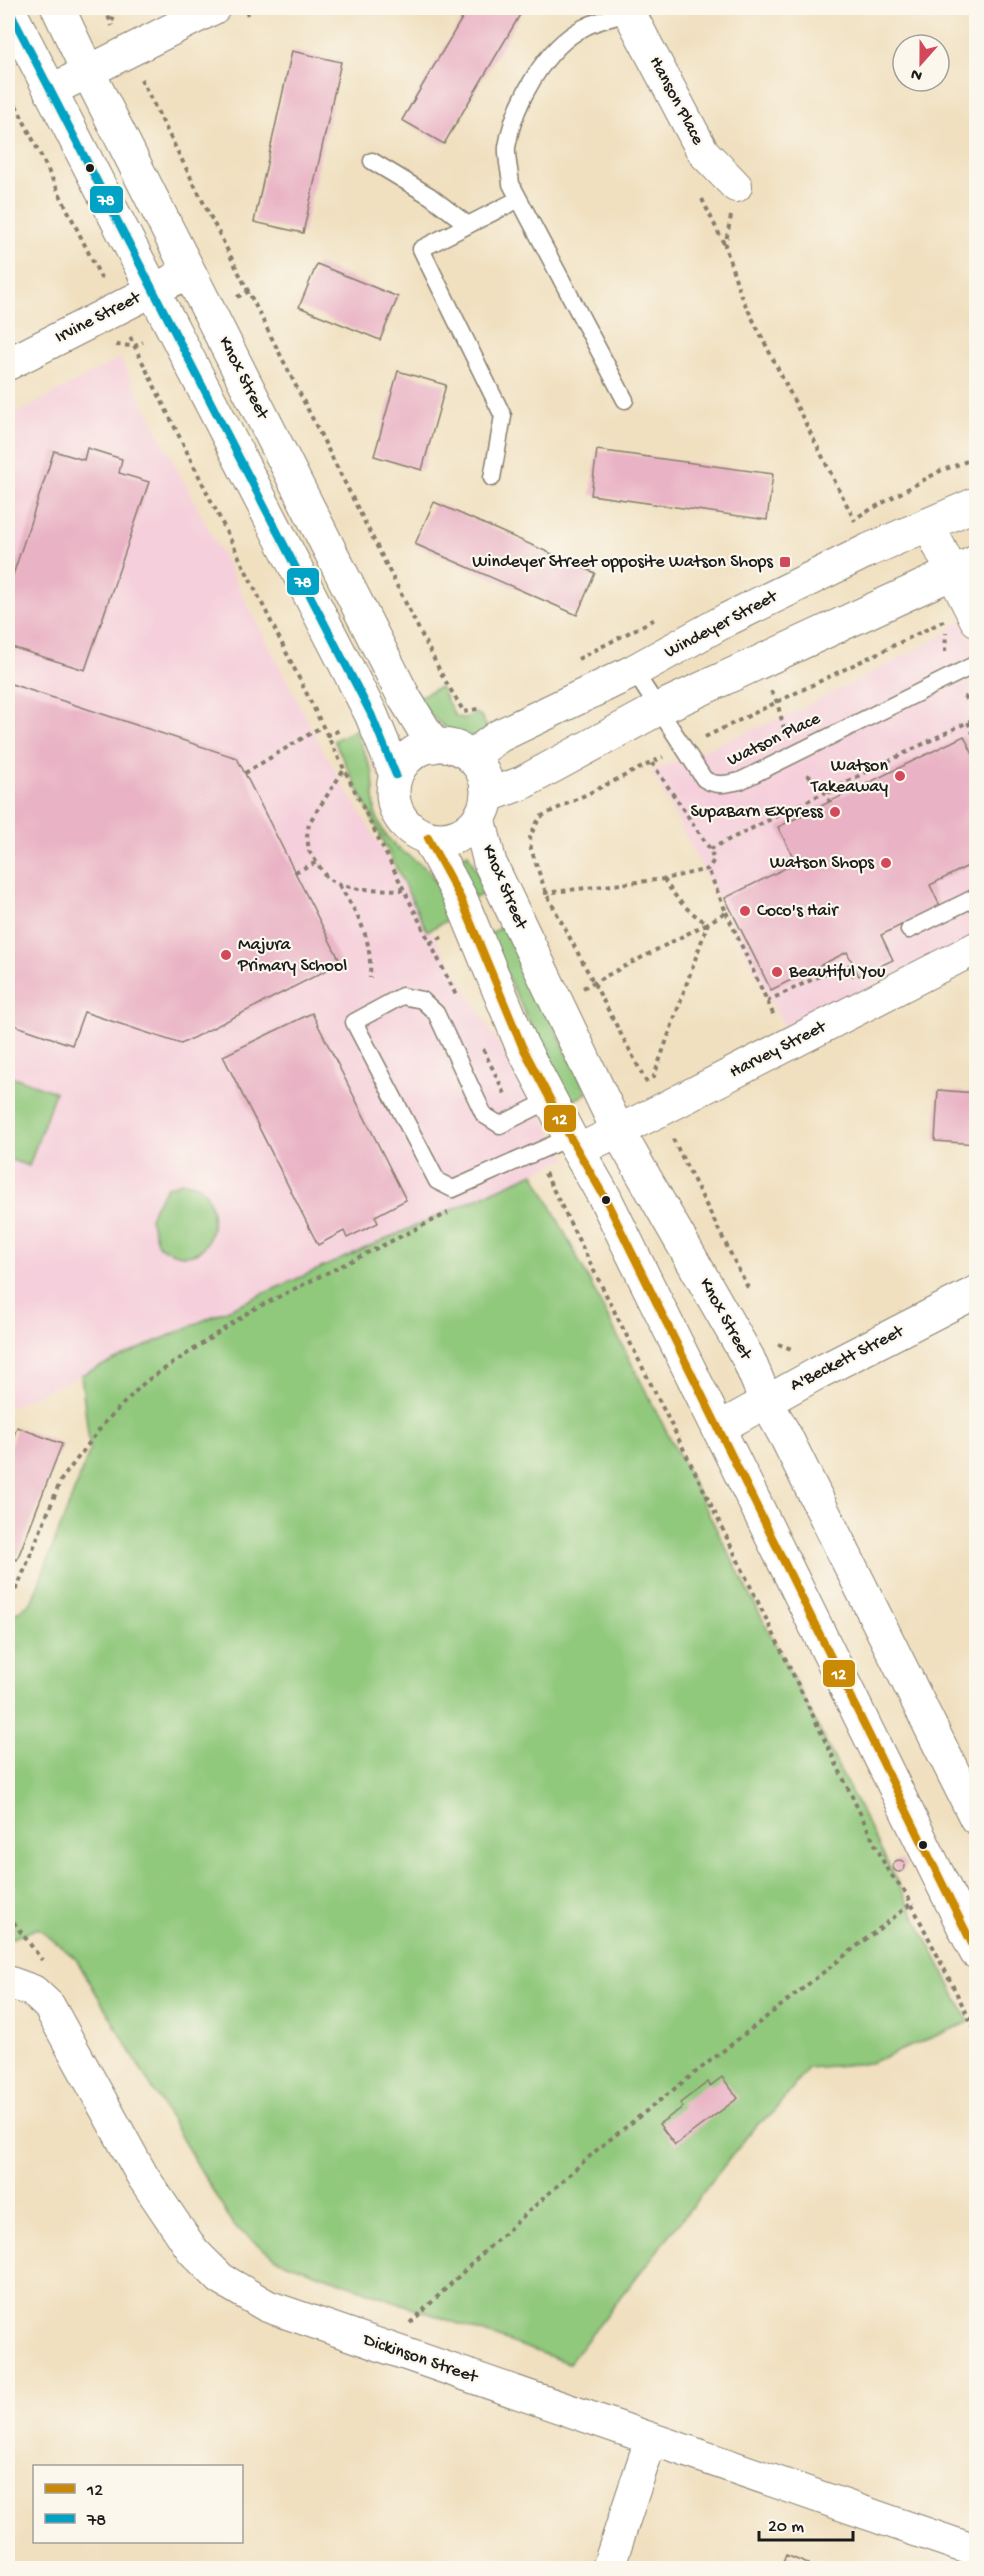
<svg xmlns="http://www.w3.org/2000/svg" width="984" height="2576" font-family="'Gochi Hand',sans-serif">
<rect width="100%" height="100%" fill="#fbf7ec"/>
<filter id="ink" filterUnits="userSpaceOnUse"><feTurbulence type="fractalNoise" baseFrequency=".0167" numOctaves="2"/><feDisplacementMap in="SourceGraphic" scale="12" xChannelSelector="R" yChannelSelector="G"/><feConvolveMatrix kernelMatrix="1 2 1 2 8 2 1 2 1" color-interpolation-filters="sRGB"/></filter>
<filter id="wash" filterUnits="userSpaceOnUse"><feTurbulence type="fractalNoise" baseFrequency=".008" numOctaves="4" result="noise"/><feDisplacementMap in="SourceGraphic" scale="24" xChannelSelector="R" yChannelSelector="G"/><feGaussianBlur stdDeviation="1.35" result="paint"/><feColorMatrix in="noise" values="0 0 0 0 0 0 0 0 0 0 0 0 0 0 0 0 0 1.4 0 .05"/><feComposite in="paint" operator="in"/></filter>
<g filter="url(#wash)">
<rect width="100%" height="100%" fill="#f0e0c0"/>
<path fill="#f5cfdb" d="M120,358L324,752L567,1158L8,1408V418Z
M961,620L976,651V935L785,1028L652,771L795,712L935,640Z"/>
<path fill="#90c87b" stroke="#56724c" stroke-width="1.5" d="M440,687L455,716L464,719L476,713L481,716L488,729L479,737C445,735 437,722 416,698Z
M355,730L373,774L375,813L384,833L395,846L427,869L458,915L427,931L334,740Z
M468,854L487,892L475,898L451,862Z
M504,925L587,1093L571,1102L564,1096L488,935Z
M8,1075L55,1092L29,1166L8,1159Z
M534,1173L969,2022L870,2063L808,2068L771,2115L756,2125L569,2363L276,2259L233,2225L76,1959L38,1928L8,1940V1619L32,1601L90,1450L81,1375Z
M182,1182C188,1183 195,1183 200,1187C224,1207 215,1282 158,1245L150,1219L154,1207L167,1187Z"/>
<g id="blocks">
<path fill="#e9b2c5" d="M468,8H524L444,144L402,120Z
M292,51L341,62L303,233L254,222Z
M317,264L398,297L380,340L299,307Z
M398,371L446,385L422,470L374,456Z
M87,448L122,459L119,473L149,482L85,670L8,646V590L54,451L84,460Z
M597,450L773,474L767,520L591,495Z
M434,502L595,573L577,615L415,544Z
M8,683L237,758L341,963L181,1044L84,1012L72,1045L8,1023Z
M964,736L976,761V784L975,785L976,789V862L930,885L940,906L881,935L893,960L859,976L847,952L771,990L725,898L796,863L778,827Z
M312,1013L406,1200L375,1216L378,1223L347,1238L344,1231L318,1245L223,1056Z
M938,1090L976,1093V1144L935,1141Z
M17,1427L62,1444L17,1560L8,1556V1452Z
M893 1866a6 6 0 1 1 12 0a6 6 0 1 1-12 0Z
M722,2077L738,2098L675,2145L659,2124L683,2107L680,2103L708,2082L710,2086Z
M786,2555L808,2564L807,2568H781Z"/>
</g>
</g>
<g filter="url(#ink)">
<use href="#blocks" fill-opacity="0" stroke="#867e6e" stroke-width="1.5"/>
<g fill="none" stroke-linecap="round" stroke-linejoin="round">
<g stroke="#867e6e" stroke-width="19">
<path id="lane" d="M372,161L430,196L468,225
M625,400L511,184C510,172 506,158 507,147C514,103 545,47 585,27C598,20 615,17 629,13
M492,478L503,416L421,249L519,199
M634,671L704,779C717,787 725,784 740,781L976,664
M909,930L976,897
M552,1099L500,1125L484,1115L436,1013L422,1000L402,996L354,1022L437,1181L453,1189L570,1137"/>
</g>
<g stroke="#867e6e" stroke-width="34">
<path id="street" d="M627,8L703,152L736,186
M50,91L214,8
M8,364L189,272
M928,524L976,620
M579,1150L661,1110L976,948
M719,1428L818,1373L976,1292
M8,1982L33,1991L49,2006L143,2177L193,2251L221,2279L267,2306L976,2551
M608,2568L651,2439"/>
</g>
<g stroke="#867e6e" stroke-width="35">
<path id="secondary" d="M8,8L371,714L396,775
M58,8L88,72L404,697L434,746
M393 792a47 47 0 1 1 94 0a47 47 0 1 1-94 0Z
M471,757L499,736L634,671L728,619L869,550L976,504
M487,796L522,783L658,709L976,562
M479,819L490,863L618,1131L748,1358L766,1401L787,1439L976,1818
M428,838L461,899L522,1046L570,1137L605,1198L976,1952"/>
</g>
<path stroke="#867e6e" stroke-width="4" stroke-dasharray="4.5 4.5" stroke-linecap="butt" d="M105,8L112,26
M245,14L258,8
M112,21L119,8
M141,79L443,677L464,712L481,708
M8,89L103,282
M702,199L725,246
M731,216L725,246L741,296L855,521
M237,297L250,291
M130,337L457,997
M116,345L135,346L143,342
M859,516L940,471L976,458
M945,652L946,633
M578,659L657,618
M771,691L777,702L785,732
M964,696L976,712
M968,722L976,740
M326,736L342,729
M705,737L944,621
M343,771L309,823L307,836L309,851L327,878L338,884L359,889L403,890
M245,773L321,727
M807,775L830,790L829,802
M710,849L976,718
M295,872L317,862
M664,879C675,898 688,912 707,923
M339,885C360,918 372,938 370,978
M544,893L664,879L708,869L714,860L710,849L652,763
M726,912L775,1018
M430,943L442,937
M583,988L708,923
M767,1001L847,963L854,976
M483,1049L506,1096
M653,1079L708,923L726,912L708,869
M647,1083L546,893L531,849L530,836L540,817L663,757
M673,1139L748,1288
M545,1173L700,1482L888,1871L906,1893L976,2032
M778,1344L794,1350
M8,1595L17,1588L61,1480L106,1421L145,1382L252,1310L448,1213
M8,1915L42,1960
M410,2323L486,2250L599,2148L912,1903"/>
<use href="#lane" stroke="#fff" stroke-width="16"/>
<use href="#street" stroke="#fff" stroke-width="32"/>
<use href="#secondary" stroke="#fff" stroke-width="33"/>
<g stroke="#fbf7ec" stroke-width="12">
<path id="bus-1" d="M428,838L461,899L522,1046L570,1137L605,1198L976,1952"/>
</g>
<g stroke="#fbf7ec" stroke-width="12">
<path id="bus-2" d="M8,8L371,714L396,775"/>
</g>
<use href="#bus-1" stroke="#cb8a06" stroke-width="8"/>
<use href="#bus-2" stroke="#01a2c5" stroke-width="8"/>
</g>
</g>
<g fill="#1c1c1c" stroke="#fbf7ec" stroke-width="2">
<circle cx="90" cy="168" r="5"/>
<circle cx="606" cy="1200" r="5"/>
<circle cx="923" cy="1845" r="5"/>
</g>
<g fill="#d1495b" stroke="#fbf7ec" stroke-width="2">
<rect x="779" y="556" width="12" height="12" rx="3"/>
<circle cx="900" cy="776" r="6"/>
<circle cx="835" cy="812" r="6"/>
<circle cx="886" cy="863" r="6"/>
<circle cx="745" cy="911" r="6"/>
<circle cx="226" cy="955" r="6"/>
<circle cx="777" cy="972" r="6"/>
</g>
<g text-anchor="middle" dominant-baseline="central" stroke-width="4.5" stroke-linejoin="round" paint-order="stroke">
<g font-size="18" fill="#1c1c1c" stroke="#fbf7ec">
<text transform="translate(676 101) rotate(62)">Hanson Place</text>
<text transform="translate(98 318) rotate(-27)">Irvine Street</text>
<text transform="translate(243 378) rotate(63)">Knox Street</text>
<text transform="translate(721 625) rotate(-28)">Windeyer Street</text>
<text transform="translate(774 740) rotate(-26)">Watson Place</text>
<text transform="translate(504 887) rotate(67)">Knox Street</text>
<text transform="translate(778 1050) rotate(-27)">Harvey Street</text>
<text transform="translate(725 1319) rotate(61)">Knox Street</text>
<text transform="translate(847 1359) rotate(-27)">A'Beckett Street</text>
<text transform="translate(420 2359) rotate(19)">Dickinson Street</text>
</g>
<g font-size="18" fill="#1c1c1c" stroke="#fbf7ec" text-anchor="end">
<text x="773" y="562">Windeyer Street opposite Watson Shops</text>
<text x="888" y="766">Watson<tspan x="888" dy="21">Takeaway</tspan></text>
<text x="823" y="812">SupaBarn Express</text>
<text x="874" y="863">Watson Shops</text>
<text x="757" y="911" text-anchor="start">Coco's Hair</text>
<text x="238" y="945" text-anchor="start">Majura<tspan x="238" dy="21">Primary School</tspan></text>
<text x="789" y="972" text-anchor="start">Beautiful You</text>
</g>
</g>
<g stroke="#fbf7ec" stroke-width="2">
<rect x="89" y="185" width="35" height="29" rx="6" fill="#01a2c5"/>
<rect x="286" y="567" width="34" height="29" rx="6" fill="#01a2c5"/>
<rect x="543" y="1104" width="34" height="29" rx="6" fill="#cb8a06"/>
<rect x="822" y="1659" width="34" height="29" rx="6" fill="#cb8a06"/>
</g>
<g font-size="16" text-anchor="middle" font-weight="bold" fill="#fff">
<text x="106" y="205">78</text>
<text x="303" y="587">78</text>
<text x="560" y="1124">12</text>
<text x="839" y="1679">12</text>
</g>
<rect width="984" height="2576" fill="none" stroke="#fbf7ec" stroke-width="30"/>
<rect x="33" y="2465" width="210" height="78" fill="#fbf7ec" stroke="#a29f99" stroke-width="1.5"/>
<rect x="45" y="2484" width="30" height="9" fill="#cb8a06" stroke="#a29f99" stroke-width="1.5"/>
<text x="87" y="2495" font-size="18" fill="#1c1c1c">12</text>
<rect x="45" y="2514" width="30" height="9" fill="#01a2c5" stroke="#a29f99" stroke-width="1.5"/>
<text x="87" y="2525" font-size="18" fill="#1c1c1c">78</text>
<g transform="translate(921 63) rotate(201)"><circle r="28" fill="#fbf7ec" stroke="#a29f99" stroke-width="1.5"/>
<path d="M0-4.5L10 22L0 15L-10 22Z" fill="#d1495b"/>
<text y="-9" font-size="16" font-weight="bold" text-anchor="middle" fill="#1c1c1c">N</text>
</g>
<path d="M759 2531v9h94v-9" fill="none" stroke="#1c1c1c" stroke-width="3"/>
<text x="768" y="2531" font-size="18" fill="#1c1c1c" stroke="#fbf7ec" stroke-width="4.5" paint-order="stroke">20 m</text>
</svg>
